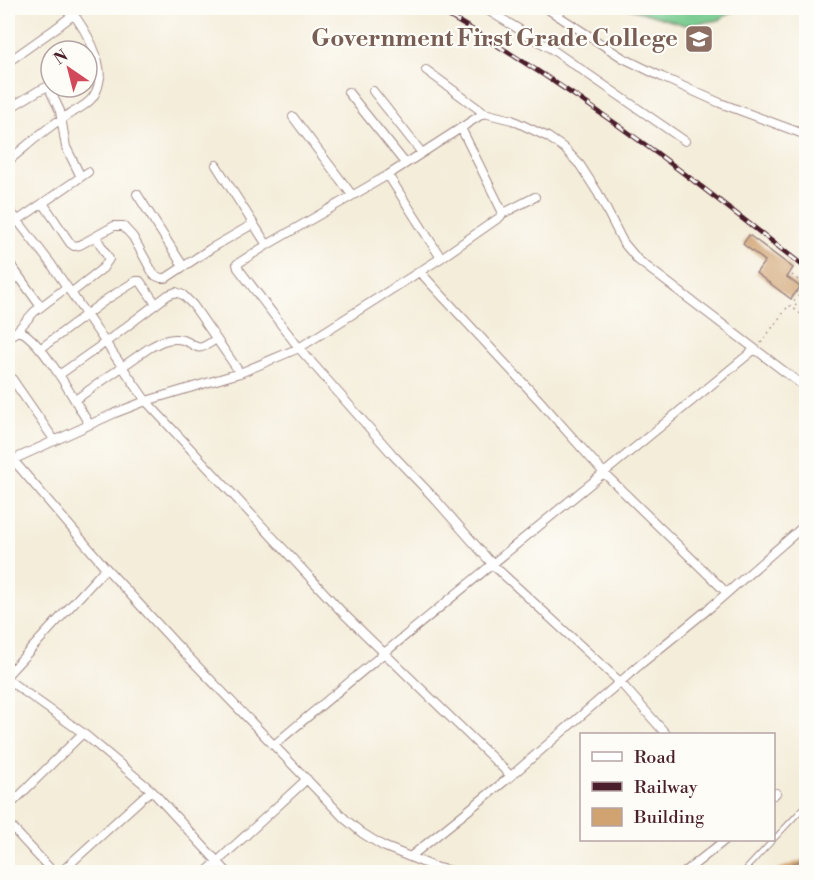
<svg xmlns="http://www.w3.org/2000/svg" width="814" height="880" font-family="'Libre Bodoni',serif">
<rect width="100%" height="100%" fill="#fdfcf7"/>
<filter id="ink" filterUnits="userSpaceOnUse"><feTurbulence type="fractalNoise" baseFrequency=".0167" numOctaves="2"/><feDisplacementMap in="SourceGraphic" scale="12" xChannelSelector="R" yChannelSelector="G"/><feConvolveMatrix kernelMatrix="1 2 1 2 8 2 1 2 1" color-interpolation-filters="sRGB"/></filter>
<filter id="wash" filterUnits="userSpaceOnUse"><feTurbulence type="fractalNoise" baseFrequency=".008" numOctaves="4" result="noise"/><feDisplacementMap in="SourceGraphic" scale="24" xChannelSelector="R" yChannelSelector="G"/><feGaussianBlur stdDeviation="1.35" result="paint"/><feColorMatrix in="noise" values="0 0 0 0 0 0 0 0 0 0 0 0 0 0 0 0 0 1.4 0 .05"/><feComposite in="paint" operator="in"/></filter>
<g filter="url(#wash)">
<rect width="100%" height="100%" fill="#f4edda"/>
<path fill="#78cc90" stroke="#61765e" stroke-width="1.5" d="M629,8H738L719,20L685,25L631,9Z"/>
<g id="blocks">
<path fill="#d0a371" d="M749,235L793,268L787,277L800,287L791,299L756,273L765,261L743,244Z
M807,858V873H771V872Z"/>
</g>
</g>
<g filter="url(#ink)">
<use href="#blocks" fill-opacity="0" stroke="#9f8682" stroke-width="1.5"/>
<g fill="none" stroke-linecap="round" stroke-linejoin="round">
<g stroke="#9f8682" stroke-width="6">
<path id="service" d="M743,872L806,805"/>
</g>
<g stroke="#9f8682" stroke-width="10">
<path id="minor" d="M484,8L550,48L685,141
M546,8L623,58L662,77L720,103L806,135
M8,62L56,28L82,8
M426,70L484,113
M87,77L100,78
M48,86L60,111L66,147L81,177
M373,91L422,153
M348,92L405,163
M8,109L38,91L51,85
M293,117L352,195
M8,161C26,147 43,130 63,118C73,111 86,107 93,97C112,70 85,29 69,8
M216,165L267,245
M388,175L441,258
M137,194L183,266
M43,203L70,243L74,246L80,245L114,226H123L133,237L154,275L161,278H166L210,249L253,224
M8,208L51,264L146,401L342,612L511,776
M502,214L535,197
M8,227L88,172
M8,261L41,307
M420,272L539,400L604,473L727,593
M8,284L18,277
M71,293L103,268L109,259L96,237
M16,332L34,312L67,287
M8,337L16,332H22C44,344 75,401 89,424
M40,349L107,299L136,281H140L156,304
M8,373L55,441
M59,375L106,342L168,295L176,292L183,295L193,305L240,373
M75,400L149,348C158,343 167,338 177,339C199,341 191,357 216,339
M8,454L106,568L175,643L345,819L362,833L383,846L437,868L456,872
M8,462L115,413L146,401L240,373L299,348L441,258L500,217L502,214V211L461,128
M8,674L106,568
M8,680L83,733L151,790L227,872
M666,734L620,682L493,565L436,500L393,455L299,348L238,268L237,264L267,245L388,175L484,113L512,120L548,137L564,148L580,165L598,193L623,242L638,260L806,388
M274,745C433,611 595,481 755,349
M774,795L776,793
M8,807L83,733
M8,823L53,872
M410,857L511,776L642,663L712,606L806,524
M61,872L151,790
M206,872L307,779
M685,872L725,840"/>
</g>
<path stroke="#9f8682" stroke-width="1.5" stroke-dasharray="1.5 4.5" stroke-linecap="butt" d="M792,275L806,286L793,303L806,314
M761,343L789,305L806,318"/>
<use href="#service" stroke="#fff" stroke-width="4"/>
<use href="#minor" stroke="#fff" stroke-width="8"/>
<g stroke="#4a1f2b" stroke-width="5">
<path id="rail" d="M436,8C512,53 586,101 658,154C708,191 757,230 806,268"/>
</g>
<use href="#rail" stroke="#fdfcf7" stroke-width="3" stroke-dasharray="9" stroke-linecap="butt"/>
</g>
</g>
<defs>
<g id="university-square" transform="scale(1.5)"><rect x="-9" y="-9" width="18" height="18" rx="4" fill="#8d6e63" stroke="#fdfcf7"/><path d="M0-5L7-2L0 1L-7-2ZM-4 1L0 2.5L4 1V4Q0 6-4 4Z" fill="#fff"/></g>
</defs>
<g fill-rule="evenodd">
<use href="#university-square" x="699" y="39"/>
</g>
<g text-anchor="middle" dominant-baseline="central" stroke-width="4.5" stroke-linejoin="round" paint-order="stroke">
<g font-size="24" font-weight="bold" fill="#785e54" stroke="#fdfcf7" text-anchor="end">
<text x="678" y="39">Government First Grade College</text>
</g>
</g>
<rect width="814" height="880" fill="none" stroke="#fdfcf7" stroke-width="30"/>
<rect x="580" y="733" width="195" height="108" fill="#fdfcf7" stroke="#b5a4a5" stroke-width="1.5"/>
<rect x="592" y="752" width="30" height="9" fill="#ffffff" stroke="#b5a4a5" stroke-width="1.5"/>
<text x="634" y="763" font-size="18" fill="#4a1f2b">Road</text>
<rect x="592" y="782" width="30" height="9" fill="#4a1f2b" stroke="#b5a4a5" stroke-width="1.5"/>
<text x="634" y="793" font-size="18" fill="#4a1f2b">Railway</text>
<rect x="592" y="808" width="30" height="18" fill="#d0a371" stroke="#b5a4a5" stroke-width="1.5"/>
<text x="634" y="823" font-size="18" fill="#4a1f2b">Building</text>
<g transform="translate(69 69) rotate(325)"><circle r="28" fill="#fdfcf7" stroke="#b5a4a5" stroke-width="1.5"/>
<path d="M0-4.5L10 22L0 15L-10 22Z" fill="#d1495b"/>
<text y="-9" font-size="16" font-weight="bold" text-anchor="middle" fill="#4a1f2b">N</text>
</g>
</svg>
